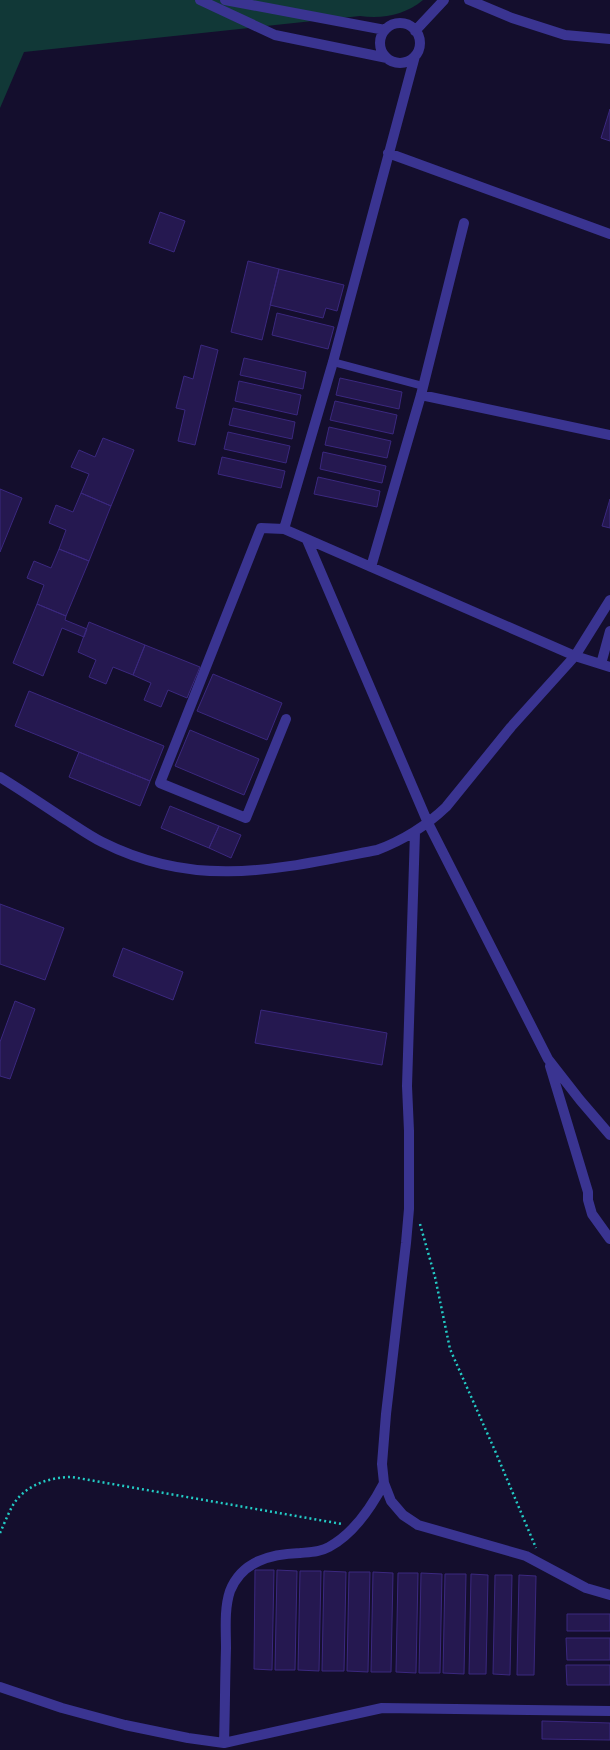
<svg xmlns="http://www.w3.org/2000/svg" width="610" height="1750" font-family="'Fira Sans Condensed',sans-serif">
<rect width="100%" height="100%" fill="#140e2d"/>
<path fill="#113837" d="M0,0H423C405,15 383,19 360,16L24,52L0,108Z"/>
<path fill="#251850" stroke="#3b287f" d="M610,109V141L601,138Z
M160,212L185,221L174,252L149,243Z
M248,261L279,269L262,340L231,332Z
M279,269L344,285L337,311L326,308L323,318L270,305Z
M277,313L334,327L328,349L272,335Z
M201,345L218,350L195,445L178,441L185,410L176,408L184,376L193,379Z
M244,358L306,372L303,389L240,375Z
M340,378L402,392L399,409L336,395Z
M239,381L301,395L297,415L235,401Z
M335,401L397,415L393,434L330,420Z
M233,408L295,422L292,439L229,425Z
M329,427L391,441L387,458L325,445Z
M228,432L290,446L286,463L224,449Z
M103,438L134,450L111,506L81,493L89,474L71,467L79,450L95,457Z
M323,452L386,466L382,483L320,469Z
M222,457L285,471L281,488L218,474Z
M318,477L380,491L377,507L314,494Z
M0,489L22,498L0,552Z
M81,493L111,506L89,561L59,549L66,530L49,523L56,505L73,512Z
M610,499V528L602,526Z
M59,549L89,561L66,616L37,604L44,585L27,578L34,561L51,568Z
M37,604L66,616L65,620L87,629L84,637L62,628L43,676L13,663Z
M89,622L145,645L133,675L113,667L106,684L89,677L96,660L78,652Z
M145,645L200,667L187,698L168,690L161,707L144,700L151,683L133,675Z
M213,674L282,703L267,740L197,711Z
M29,691L164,746L150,781L15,726Z
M190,730L259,759L244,795L175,766Z
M79,752L150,781L140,806L69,777Z
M170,806L219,826L209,848L161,828Z
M219,826L241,835L231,858L209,848Z
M0,904L64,928L45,980L0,964Z
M123,948L183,972L173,1000L113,976Z
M15,1001L35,1009L10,1079L0,1076V1042Z
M261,1010L387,1033L382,1065L255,1043Z
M255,1570H274L272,1670L254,1669Z
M277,1570L297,1571L295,1670H275Z
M300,1571H321L319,1671L298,1670Z
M324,1571L346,1572L344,1671H322Z
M349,1572H370L368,1672L347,1671Z
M373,1572L393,1573L391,1672H371Z
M398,1573H418L416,1673L396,1672Z
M421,1573L442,1574L440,1673H419Z
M445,1574H466L464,1674L443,1673Z
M471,1574L488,1575L486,1674H469Z
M495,1575H512L510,1675L493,1674Z
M519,1575L536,1576L534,1675H517Z
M567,1614H610V1631H567Z
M566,1638H610V1660H567Z
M566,1665H610V1685H567Z
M542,1721L610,1723V1740L542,1739Z"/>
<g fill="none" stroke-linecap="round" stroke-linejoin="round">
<path stroke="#23cbc5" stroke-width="2.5" stroke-dasharray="2 3" stroke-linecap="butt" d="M420,1224L435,1277L450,1349L496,1453L536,1548
M0,1533C4,1524 8,1514 13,1505C25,1485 50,1477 72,1477L342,1524"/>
<path stroke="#3a3491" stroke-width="8" d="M333,362L423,386"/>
<path stroke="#3a3491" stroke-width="10" d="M200,0L275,35L387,58
M225,0L385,30
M469,0L512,18L565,35L610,39
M380 43a20 20 0 1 1 40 0a20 20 0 1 1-40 0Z
M415,31L444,0
M388,153L610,234
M421,395L610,435
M284,529L333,362L415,56
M307,540L428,823L548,1059L580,1100L610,1135
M371,567L421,395L464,223
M601,664L610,631
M286,719L246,818L160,783L261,528L284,529L575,656L610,667
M0,777C21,790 42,804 63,818C76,826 88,835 102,842C197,890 278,869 377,850C404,840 425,827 446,807L511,727L575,656L610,600
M415,832L407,1086L409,1131V1209L406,1243L386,1414L382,1464L384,1483L391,1501L403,1515L418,1525L526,1556L586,1588L610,1595
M550,1066L588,1192V1200L592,1214L610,1239
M0,1687L62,1708L125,1725L188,1738L224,1743L382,1708L610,1711
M224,1743C225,1711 225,1680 226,1648C226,1630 224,1609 230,1591C242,1561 271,1554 300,1553C311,1552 320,1552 329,1547C353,1534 372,1506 384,1483"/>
</g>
</svg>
